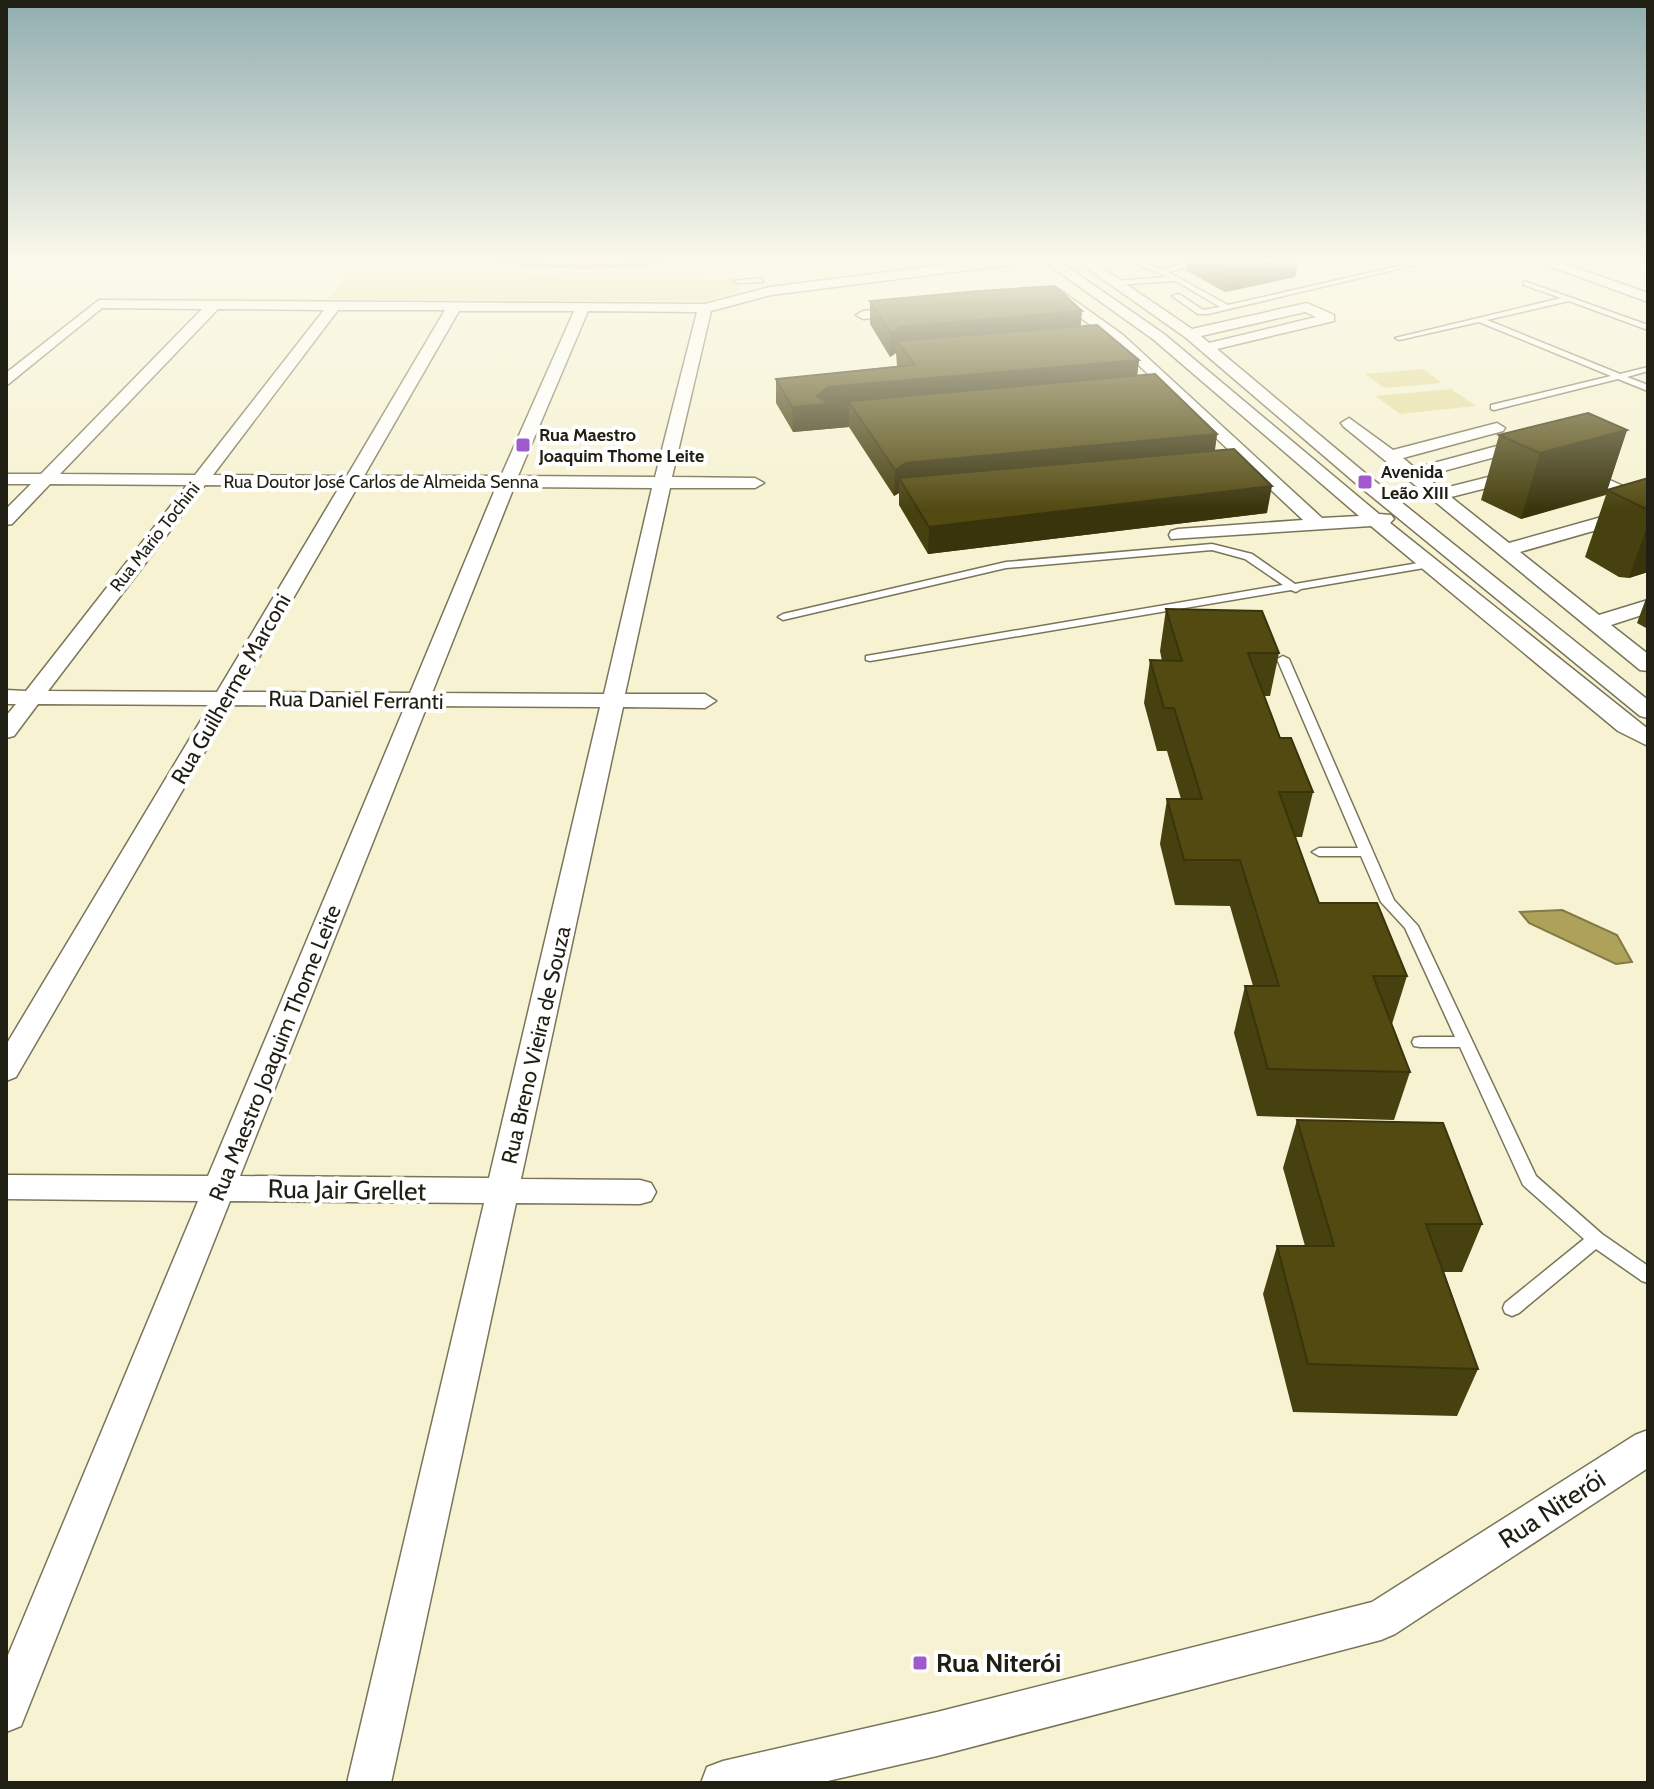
<svg xmlns="http://www.w3.org/2000/svg" width="1654" height="1789" font-family="Cabin,sans-serif">
<rect width="100%" height="100%" fill="#f6f2d2"/>
<path fill="#e5dc9d" d="M353,270L508,271L553,278L733,279L740,290L706,301L329,299Z
M1423,369L1442,383L1384,388L1365,374Z
M1451,389L1476,406L1400,414L1376,396Z"/>
<path fill="#aea25b" stroke="#837b45" stroke-width="2" d="M1562,910L1617,935L1632,962L1616,964L1529,923L1520,912Z"/>
<g fill="none" stroke-linecap="round" stroke-linejoin="round">
<path stroke="#837b45" stroke-width="5" d="M481,259C546,267 610,270 674,259"/>
<g stroke="#7a7559" stroke-width="3">
<path id="service" d="M1207,259H1222L1168,272L1228,305L1407,264L1398,259H1409L1419,264L1208,314H1198L1172,296L1179,294L1203,310L1220,307L1176,281L1115,285L1111,283L1115,281L1169,277L1134,263L1136,260L1160,269Z
M760,278L763,282L737,283L733,281Z
M1524,281L1648,325V330L1569,301L1487,320L1620,374L1648,367V371L1627,377L1648,385V391L1618,379L1494,410L1491,409V405L1611,376L1479,322L1399,340L1395,338L1561,298L1524,285Z
M1212,544L1252,554L1295,584L1430,561L1435,564L1430,567L1301,589L1296,592L1291,590L870,661L866,660V656L1283,585L1245,559L1212,550L1006,568L783,620L778,617L783,614L1006,562Z
M1283,656L1289,659L1394,900L1418,926L1536,1176L1602,1234L1648,1266V1283L1642,1281L1596,1249L1519,1313L1512,1316L1505,1313L1503,1308L1505,1303L1584,1239L1523,1185L1460,1047H1420L1414,1046L1412,1042L1414,1038L1420,1037H1455L1405,928L1381,902L1361,856H1319L1312,852L1319,848H1358L1277,659Z"/>
</g>
<g stroke="#7a7559" stroke-width="3">
<path id="minor" d="M989,259H1029L1023,263L771,295L711,311L672,477L755,478L764,483L755,488H670L625,694H705L716,701L705,708L623,707L521,1179L640,1180L651,1183L656,1192L651,1201L640,1204L516,1203L391,1783H347L484,1203L230,1201L21,1726L6,1732V1660L198,1201L6,1199V1175L208,1176L405,706L232,705L16,1077L6,1081V1045L210,705L38,704L14,736L6,738V716L16,704H6V690L26,691L187,485L50,484L12,524L6,525V509L31,484H6V474H41L202,309L102,308L6,386V373L99,300L705,304L770,287ZM218,309L324,310L195,475L60,474ZM338,310H445L347,476L213,475ZM459,311H574L501,476H364ZM588,311L697,312L655,477L518,476ZM205,485L340,486L217,692L48,691ZM358,486L496,487L410,693L239,692ZM514,487L652,488L604,694L432,693ZM427,706L600,707L489,1178L240,1176Z
M1041,259H1056L1164,334L1379,514L1391,515L1394,519L1390,523L1648,729V746L1618,731L1371,526L1171,539L1169,535L1171,531L1178,529L1303,520L1113,341L1050,296V290H1060L1123,335L1322,518L1359,516L1154,340Z
M1074,259H1089L1192,329L1307,303L1334,315V321L1217,349L1371,478L1648,700V718L1640,716L1359,486L1185,337ZM1305,312L1316,317L1209,343L1201,336Z
M1531,259H1551L1648,293V302Z
M904,307L909,308V314L863,319L856,315L863,311Z
M1349,418L1393,450L1497,423L1505,428L1503,431L1403,458L1415,468L1523,439L1529,440L1531,444L1529,448L1425,476L1441,489L1520,469L1526,470L1529,474L1526,478L1451,497L1509,543L1623,511H1635L1638,515L1635,519L1520,552L1599,615L1648,600V613L1611,625L1648,654V671L1640,670L1343,426L1341,423Z
M1576,465L1648,497V509L1570,474L1567,470L1570,466Z
M1648,1430V1468L1395,1634L1381,1640L937,1756L819,1783H701L707,1767L723,1761L937,1712L1372,1602L1635,1435Z"/>
</g>
<use href="#service" fill="#fff" fill-rule="evenodd"/>
<use href="#minor" fill="#fff" fill-rule="evenodd"/>
</g>
<path fill="#47400f" d="M1188,259H1298L1295,277L1225,292L1187,271Z
M870,301L1081,326L1139,360L1137,375L1217,434L1215,450L1267,513L928,554L899,505V493L894,496L849,427L793,432L776,403V379L897,366L896,353L890,357L870,324Z
M1627,430L1607,490L1648,478V572L1629,578L1619,577L1585,557L1606,495L1521,519L1481,500L1499,435Z
M1648,593V629L1637,623Z
M1166,609L1279,653L1270,696H1264L1280,738L1313,792L1302,837H1295L1319,903L1407,976L1392,1024H1391L1410,1072L1394,1120L1257,1116L1234,1033L1245,986H1253L1230,906L1175,905L1160,844L1167,799H1181L1167,751H1157L1144,703L1150,660L1162,661L1160,651Z
M1297,1120L1482,1224L1462,1272H1444L1478,1369L1457,1416L1293,1412L1263,1294L1277,1246H1305L1283,1168Z"/>
<path fill="#3a340d" d="M1230,259H1298L1295,277L1225,292Z
M1082,311L1080,334L897,341L896,353L890,357L891,333L900,327Z
M1139,360L1136,384L849,402V427L793,432L792,407L817,396L828,387Z
M1627,430L1606,494L1521,519L1540,453Z
M1217,434L1213,460L899,478V493L894,496L895,470L906,463Z
M1272,486L1267,513L928,554L929,527Z
M1648,524V572L1629,578Z"/>
<path fill="#534a12" stroke="#3a340d" stroke-width="2" d="M1055,286L1082,311L900,327L891,333L870,301L979,291Z
M1097,325L1139,360L828,387L817,396L828,403L1155,374L1217,434L906,463L895,470L849,402L792,407L776,379L915,365L897,341Z
M1588,413L1627,430L1540,453L1499,435Z
M1234,449L1272,486L929,527L899,478Z
M1648,478V509L1644,508L1607,490Z
M1166,609L1262,611L1279,653H1248L1280,738H1291L1313,792H1279L1319,903H1377L1407,976H1373L1410,1072L1268,1069L1245,986H1279L1240,860H1184L1167,799H1202L1174,708H1164L1150,660L1182,661Z
M1297,1120L1443,1123L1482,1224H1426L1478,1369L1308,1364L1277,1246H1334Z"/>
<linearGradient id="sky" x2="0" y2="1"><stop stop-color="#91adb0"/><stop offset="0.51" stop-color="#fbf9eb"/><stop offset="1" stop-color="#fbf9eb" stop-opacity="0"/></linearGradient>
<rect width="1654" height="510" fill="url(#sky)"/>
<g fill="#a15ace" stroke="#fff" stroke-width="3">
<rect x="515" y="437" width="16" height="16" rx="4"/>
<rect x="1357" y="474" width="16" height="16" rx="4"/>
<rect x="912" y="1655" width="16" height="16" rx="4"/>
</g>
<g text-anchor="middle" dominant-baseline="central" stroke-width="8" stroke-linejoin="round" paint-order="stroke">
<g font-size="18" font-weight="bold" fill="#201f13" stroke="#fff" text-anchor="start">
<text x="539" y="435">Rua Maestro<tspan x="539" dy="21">Joaquim Thome Leite</tspan></text>
<text x="1381" y="472">Avenida<tspan x="1381" dy="21">Leão XIII</tspan></text>
</g>
<g font-size="18" fill="#201f13" stroke="#fff">
<text x="381" y="482">Rua Doutor José Carlos de Almeida Senna</text>
<text transform="translate(155 537) rotate(-52)">Rua Mario Tochini</text>
</g>
<g font-size="22" fill="#201f13" stroke="#fff">
<text transform="translate(231 689) rotate(-60)">Rua Guilherme Marconi</text>
<text transform="translate(356 700) rotate(1)">Rua Daniel Ferranti</text>
<text transform="translate(536 1045) rotate(-77)">Rua Breno Vieira de Souza</text>
<text transform="translate(275 1053) rotate(-68)">Rua Maestro Joaquim Thome Leite</text>
</g>
<g font-size="26" fill="#201f13" stroke="#fff">
<text transform="translate(347 1190) rotate(1)">Rua Jair Grellet</text>
<text transform="translate(1552 1509) rotate(-33)">Rua Niterói</text>
</g>
<g font-size="26" font-weight="bold" fill="#201f13" stroke="#fff" text-anchor="start">
<text x="936" y="1663">Rua Niterói</text>
</g>
</g>
<rect width="1654" height="1789" fill="none" stroke="#201f13" stroke-width="16"/>
</svg>
